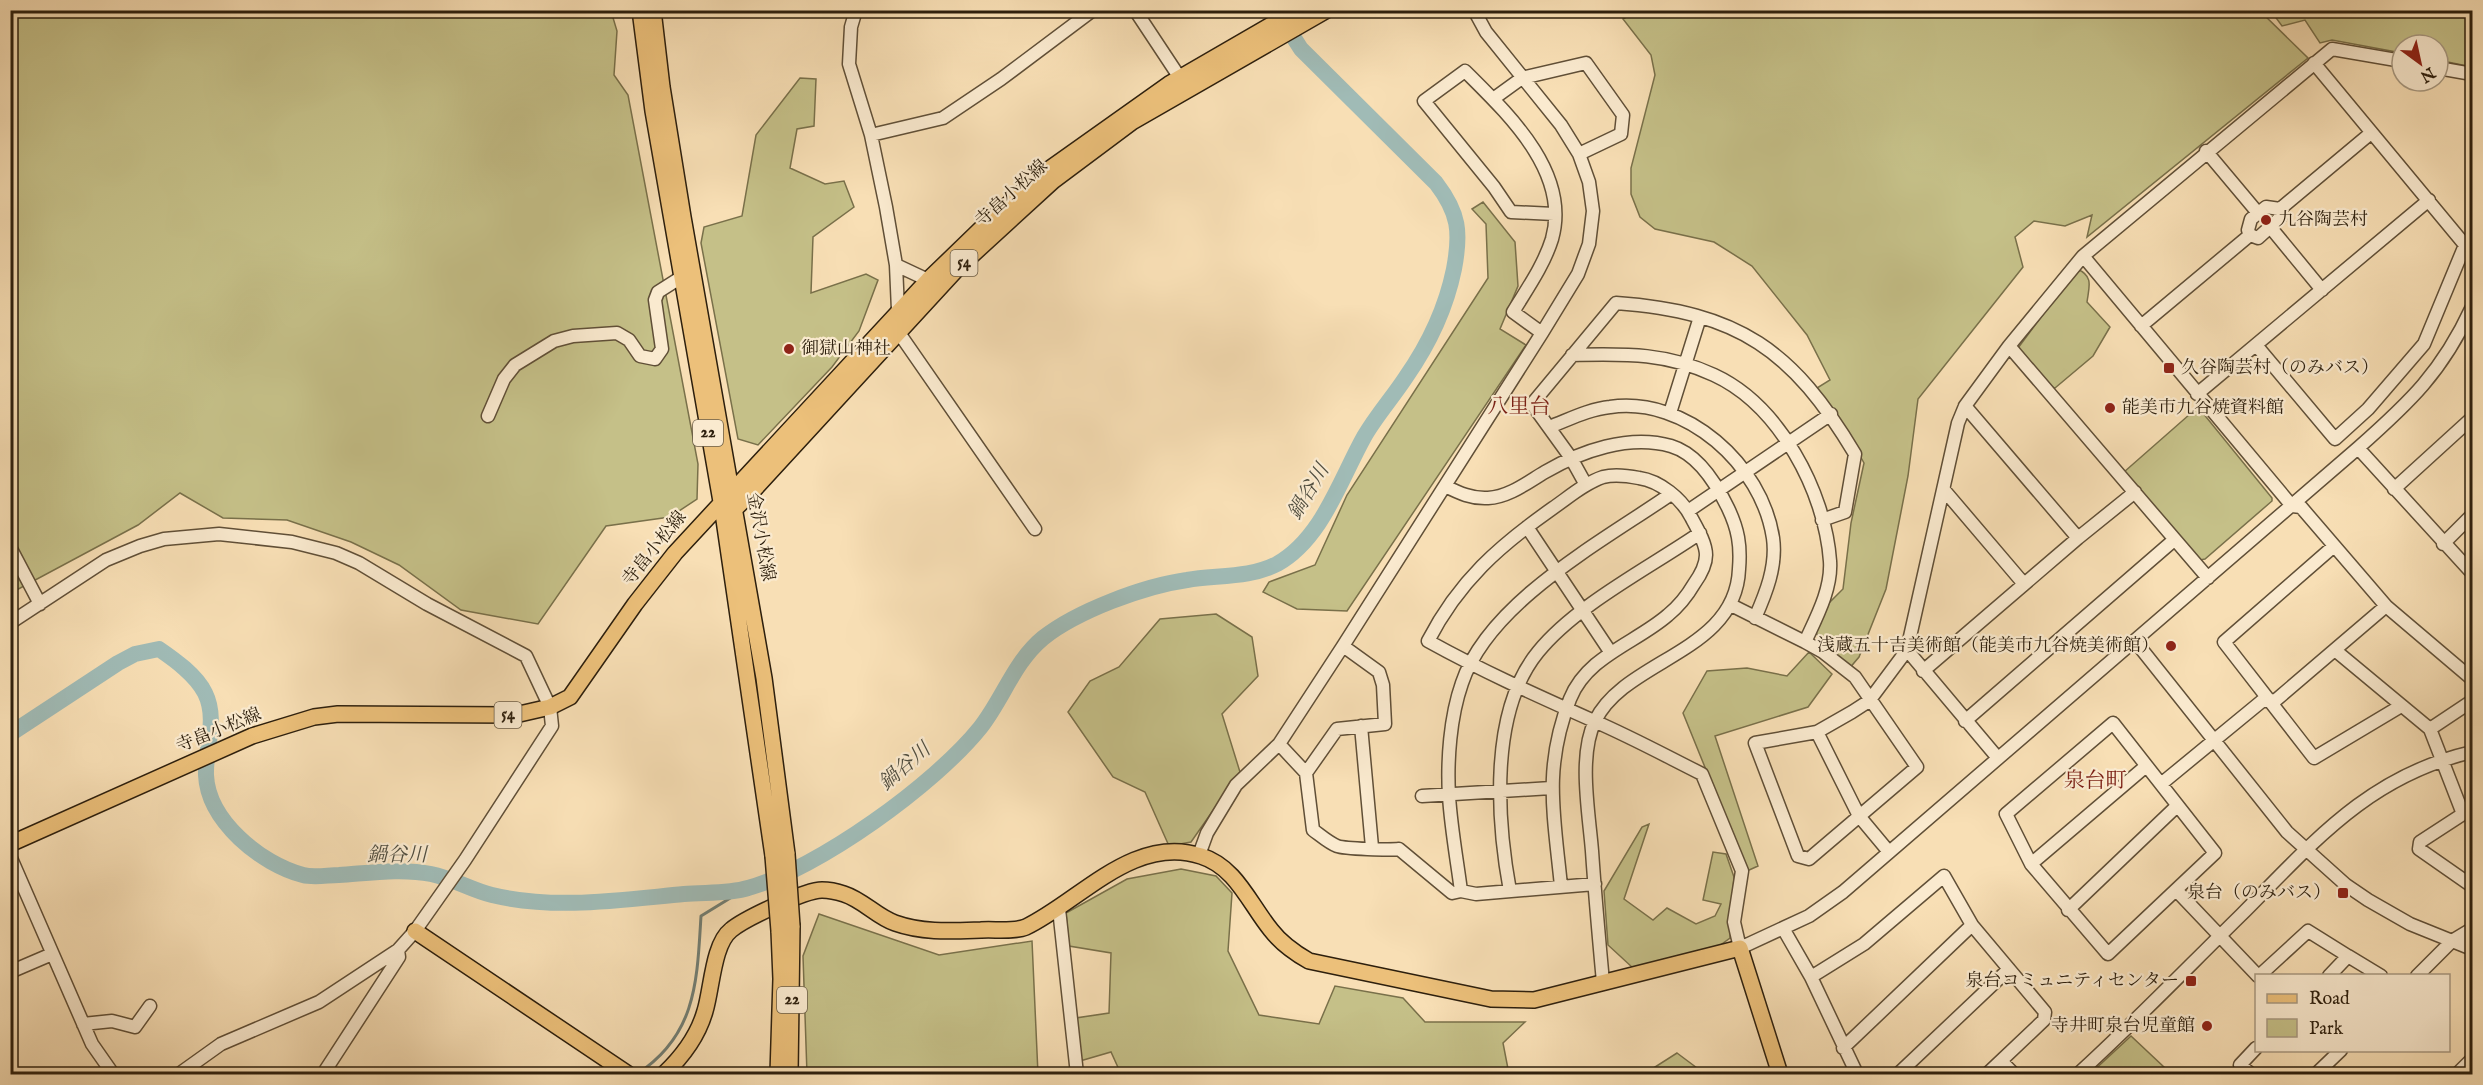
<svg xmlns="http://www.w3.org/2000/svg" width="2483" height="1085" font-family="'IM FELL English','Noto Serif JP',serif">
<rect width="100%" height="100%" fill="#f8dfb5"/>
<filter id="stains"><feTurbulence type="fractalNoise" baseFrequency=".00333" numOctaves="4"/><feColorMatrix values="0 0 0 0 .2 0 0 0 0 .09 0 0 0 0 .02 0 0 0 .5 -.17"/></filter>
<radialGradient id="worn" r=".72"><stop offset=".6" stop-color="#630" stop-opacity="0"/><stop offset="1" stop-color="#630" stop-opacity=".3"/></radialGradient>
<path fill="#c5c088" stroke="#79704a" stroke-width="1.5" d="M1638,10L2260,11L2308,58L2087,237L2092,215L2065,226L2034,221L2015,237L2023,267L1918,399L1908,476L1886,589L1859,657L1848,670L1816,633L1829,603L1843,589L1851,523L1864,463L1838,417L1817,388L1830,380L1807,335L1752,266L1714,242L1655,229L1640,217L1631,194V168L1655,75L1651,55L1623,19Z
M11,11H611L617,31L614,75L628,95L698,464L697,499L670,517L606,526L538,624L461,610L399,565L351,542L287,520L223,518L180,493L138,525L11,593Z
M2271,11H2472V67L2438,60V45H2402V53L2332,40L2320,43L2305,20L2282,26Z
M800,78L816,79L814,126L797,129L790,168L825,184L844,181L854,207L813,237L811,293L866,274L878,280L859,331L832,367L758,445L738,439L701,243L704,227L742,216L756,135Z
M1483,202L1515,242L1518,286L1500,329L1526,345L1347,611L1297,609L1263,592L1269,582L1315,565L1347,495L1488,278L1486,224L1472,209Z
M2077,269C2094,276 2089,287 2087,302L2110,327L2093,356L2055,388L2051,387L2018,348Z
M2198,407L2272,498V501L2205,559L2200,560L2124,472Z
M1216,614L1252,637L1258,676L1222,714L1240,772L1191,842L1169,846L1145,792L1113,777L1068,712L1090,681L1119,667L1160,619Z
M1809,652L1832,674L1808,707L1715,736L1758,866L1747,871L1683,713L1707,671L1747,668L1787,676Z
M1649,824L1624,899L1653,920L1667,908L1696,924L1715,916L1721,904L1703,900L1713,852L1726,854L1734,877L1730,938L1719,946L1633,968L1608,945L1604,891L1642,827Z
M1181,869L1216,876L1232,893L1228,951L1259,1015L1319,1024L1335,986L1403,998L1425,1022H1525L1503,1043L1509,1074H1121L1111,1052L1080,1061L1076,1018L1109,1013L1111,953L1069,946L1066,913L1127,879Z
M819,914L939,955L1032,941L1038,1074H807L803,956Z
M2131,1036L2165,1068L2158,1074H2090Z
M1677,1053L1705,1074H1644Z"/>
<g fill="none" stroke-linecap="round" stroke-linejoin="round">
<path stroke="#727d72" stroke-width="3" d="M637,1074C697,1035 697,980 701,916L745,889"/>
<path stroke="#a0bbb6" stroke-width="16" d="M10,734L118,663L135,654L159,649C175,660 196,675 205,693C218,719 205,748 206,775C208,821 261,864 303,875C314,878 328,875 339,875C369,873 402,868 431,874C452,878 471,890 492,895C555,910 620,900 684,894C704,892 729,894 748,888C818,869 935,784 980,728C1003,699 1014,662 1043,638C1077,611 1144,586 1187,580C1216,575 1250,578 1277,564C1322,539 1340,480 1364,437C1376,416 1393,397 1406,377C1429,344 1446,308 1454,269C1461,232 1459,213 1436,183L1301,49L1276,10"/>
<g stroke="#604f37" stroke-width="15">
<path id="minor" d="M856,10L851,27L849,64L871,135L886,207L896,265L899,333L1035,529
M1135,10L1184,84
M2438,68L2472,74
M1493,99L1522,78L1586,63L1623,115L1621,134L1579,154
M871,135L943,118L1001,79L1093,10
M2206,151L2258,213
M2280,209L2266,207L2251,219L2248,230L2250,235L2258,238L2280,218V209L2371,133
M2271,228L2322,290
M2083,256L2292,506L2301,507L2386,606L2276,700L2262,701L2161,784
M896,265L928,280
M2141,326L2250,235
M1542,333L1513,312C1527,289 1544,265 1552,239C1571,172 1507,113 1465,71L1424,101L1494,187L1511,212L1554,214
M2256,345L2335,439L2368,409L2424,344L2465,245L2314,63
M2009,346L2208,578
M1572,355C1624,354 1664,352 1714,375C1779,405 1825,491 1830,561C1832,589 1816,618 1805,642L1731,605
M2197,394L2429,200
M1965,406L2078,538
M1670,413L1700,317
M488,416L504,379L515,365L554,341L573,336L617,333L629,340L640,356L655,359L662,349L655,300L658,292L680,278
M1549,427C1568,420 1589,409 1610,407C1686,396 1762,465 1773,538C1777,566 1766,593 1755,618
M2358,448L2472,573
M1586,485L1571,458L1532,404L1616,303C1739,312 1793,350 1855,454L1845,512L1822,520
M1445,486C1459,493 1472,499 1488,498C1509,497 1528,482 1545,472C1581,451 1629,434 1671,446C1698,454 1716,483 1728,508C1738,529 1741,545 1739,569C1736,653 1625,659 1595,721C1578,756 1589,813 1592,851C1595,895 1599,939 1603,982
M2394,489L2472,418
M1944,490L2024,584
M1688,511L1831,414
M1527,527L1611,653
M2443,544L2472,515
M2334,546L2224,642L2314,758L2401,706
M10,547L40,604
M2386,606L2472,679
M10,623L106,560L140,546L164,539L219,534L292,542L336,553L359,563L427,604L526,656L550,707L552,726L465,860L415,931L398,950L319,1002L221,1044L179,1074
M2135,641L2287,832L2346,885L2368,900L2410,924L2472,949
M1805,642L1823,652L1855,677L1917,767L1809,859L1798,856L1755,743L1817,732L1852,712L1869,701L1907,650L1958,423L1965,406L2009,346L2083,256L2332,49L2402,61
M1343,646L1379,672L1383,685L1385,724L1337,729L1306,773L1313,830C1320,835 1329,843 1337,846C1345,849 1390,850 1399,849L1452,893L1461,891
M1907,650L1997,757
M2336,651L2430,729L2463,814L2472,813
M1923,671L2078,538L2135,492
M1965,721L2174,540
M2113,723L2215,853L2108,954L2031,864L2006,814Z
M1361,726L1372,847
M2430,729L2472,701
M1817,732L1859,816L1889,852
M1279,744L1306,773
M1422,796L1551,788
M2463,814L2420,842L2419,849L2472,886
M1199,855L1207,833L1236,785L1279,744L1343,646L1542,333L1578,274L1589,244L1593,211L1589,182L1579,154L1561,125L1486,32L1474,10
M10,856L92,1044L113,1074
M2031,864L2145,767
M1595,884L1476,894L1461,891C1457,860 1451,828 1449,796C1447,761 1450,717 1462,683C1489,602 1603,541 1671,494
M1561,886C1554,815 1543,768 1570,699C1587,656 1636,643 1668,615C1679,606 1687,596 1694,584C1699,577 1706,565 1706,555C1706,543 1697,528 1691,517C1682,499 1660,481 1639,478C1629,476 1614,474 1603,477C1585,483 1569,497 1553,508C1499,546 1459,581 1428,641C1482,671 1538,696 1594,721C1631,737 1666,756 1702,774L1742,871L1734,922L1740,948L1809,916L1843,892L2358,448C2410,402 2442,372 2472,307
M1510,891C1497,820 1489,712 1538,652C1576,605 1649,568 1700,533
M2177,891L2258,976
M1059,909L1077,1074
M2068,910L2177,806
M1784,930L1811,977L1857,1074
M10,972L52,954
M2259,976L2308,931L2348,956
M2329,976L2348,956L2381,976
M2417,976L2452,941L2472,929
M1811,977L1864,944L1944,876L1972,925L2045,1012L2044,1020L1987,1074
M83,1024L112,1021L135,1027L150,1006
M1843,1048L1972,925
M2001,1061L2014,1074
M323,1074L399,957L398,950
M1898,1074L2009,969
M2078,1074C2134,1023 2187,968 2241,915C2313,843 2368,776 2472,752
M2251,1074L2240,1065L2256,1048
M2316,1074L2341,1050
M2457,1074L2472,1059"/>
</g>
<g stroke="#2d1f0d" stroke-width="18">
<path id="major" d="M640,10L653,111L723,513L773,856
M653,10L662,87L683,217L764,678L787,854
M728,512L735,509L751,493L958,268L1053,181L1132,122L1327,10
M10,844L252,736L314,717L338,714L515,715L550,707L570,697L635,604L675,553L928,280L988,222L1045,172L1169,84L1297,10
M415,931L628,1074
M664,1074C683,1056 698,1036 705,1011C712,988 713,944 731,930C744,919 805,890 822,890C828,890 838,892 844,894C863,900 877,917 895,923C923,933 952,931 981,930C994,929 1014,932 1026,927C1080,901 1134,834 1201,856C1236,867 1249,903 1271,930C1281,943 1295,953 1309,961L1491,999L1534,1000L1740,948L1780,1074
M778,1074L781,979L779,931
M790,1074L792,926"/>
</g>
<use href="#minor" stroke="#faeacf" stroke-width="12"/>
<use href="#major" stroke="#ecc07a" stroke-width="15"/>
<g stroke="#2d1f0d" stroke-width="18" stroke-linecap="butt">
<path id="major-bridge" d="M787,854L792,926
M773,856L779,931"/>
</g>
<use href="#major-bridge" stroke="#ecc07a" stroke-width="15"/>
</g>
<g fill="#8f2418" stroke="#faeacf" stroke-width="2">
<circle cx="2266" cy="220" r="6"/>
<circle cx="789" cy="349" r="6"/>
<rect x="2163" y="362" width="12" height="12" rx="3"/>
<circle cx="2110" cy="408" r="6"/>
<circle cx="2171" cy="646" r="6"/>
<rect x="2337" y="887" width="12" height="12" rx="3"/>
<rect x="2185" y="975" width="12" height="12" rx="3"/>
<circle cx="2207" cy="1026" r="6"/>
</g>
<g text-anchor="middle" dominant-baseline="central" stroke-width="4.5" stroke-linejoin="round" paint-order="stroke">
<g fill="#faeacf" stroke="#6a5c47" stroke-width="1.5">
<rect x="950.5" y="250" width="27" height="26" rx="4.5"/>
<rect x="693" y="420" width="30" height="26" rx="4.5"/>
<rect x="494.5" y="702" width="27" height="26" rx="4.5"/>
<rect x="777" y="987" width="30" height="26" rx="4.5"/>
</g>
<g font-size="16" font-weight="bold" fill="#2d1f0d">
<text x="964" y="263">54</text>
<text x="708" y="433">22</text>
<text x="508" y="715">54</text>
<text x="792" y="1000">22</text>
</g>
<g font-size="18" fill="#2d1f0d" stroke="#faeacf">
<text transform="translate(1012 194) rotate(-42)">寺畠小松線</text>
<text transform="translate(760 537) rotate(80)">金沢小松線</text>
<text transform="translate(655 549) rotate(-51)">寺畠小松線</text>
<text transform="translate(219 731) rotate(-22)">寺畠小松線</text>
</g>
<g font-size="18" fill="#2d1f0d" stroke="#faeacf" text-anchor="start">
<text x="2278" y="220">九谷陶芸村</text>
<text x="801" y="349">御獄山神社</text>
<text x="2181" y="368">久谷陶芸村（のみバス）</text>
<text x="2122" y="408">能美市九谷焼資料館</text>
<text x="2159" y="646" text-anchor="end">浅蔵五十吉美術館（能美市九谷焼美術館）</text>
<text x="2331" y="893" text-anchor="end">泉台（のみバス）</text>
<text x="2179" y="981" text-anchor="end">泉台コミュニティセンター</text>
<text x="2195" y="1026" text-anchor="end">寺井町泉台児童館</text>
</g>
<g font-size="20" font-style="italic" fill="#504e40" stroke="#faeacf">
<text transform="translate(1309 492) rotate(-59)">鍋谷川</text>
<text transform="translate(905 767) rotate(-41)">鍋谷川</text>
<text x="397" y="855">鍋谷川</text>
</g>
<g font-size="21" fill="#7a1f14" stroke="#faeacf">
<text x="1519" y="407">八里台</text>
<text x="2095" y="781">泉台町</text>
</g>
</g>
<rect width="2483" height="1085" fill="none" stroke="#f8dfb5" stroke-width="36"/>
<rect x="12" y="12" width="2459" height="1061" fill="none" stroke="#2d1f0d" stroke-width="3"/>
<rect x="18" y="18" width="2447" height="1049" fill="none" stroke="#2d1f0d" stroke-width="1.5"/>
<rect x="2255" y="974" width="195" height="78" fill="#faeacf" stroke="#a89981" stroke-width="1.5"/>
<rect x="2267" y="994" width="30" height="9" fill="#ecc07a" stroke="#a89981" stroke-width="1.5"/>
<text x="2309" y="1004" font-size="18" fill="#2d1f0d">Road</text>
<rect x="2267" y="1019" width="30" height="18" fill="#c5c088" stroke="#a89981" stroke-width="1.5"/>
<text x="2309" y="1034" font-size="18" fill="#2d1f0d">Park</text>
<g transform="translate(2420 63) rotate(147)"><circle r="28" fill="#faeacf" stroke="#a89981" stroke-width="1.5"/>
<path d="M0-4.5L10 22L0 15L-10 22Z" fill="#8f2418"/>
<text y="-9" font-size="16" font-weight="bold" text-anchor="middle" fill="#2d1f0d">N</text>
</g>
<rect width="100%" height="100%" filter="url(#stains)"/>
<rect width="100%" height="100%" fill="url(#worn)"/>
</svg>
